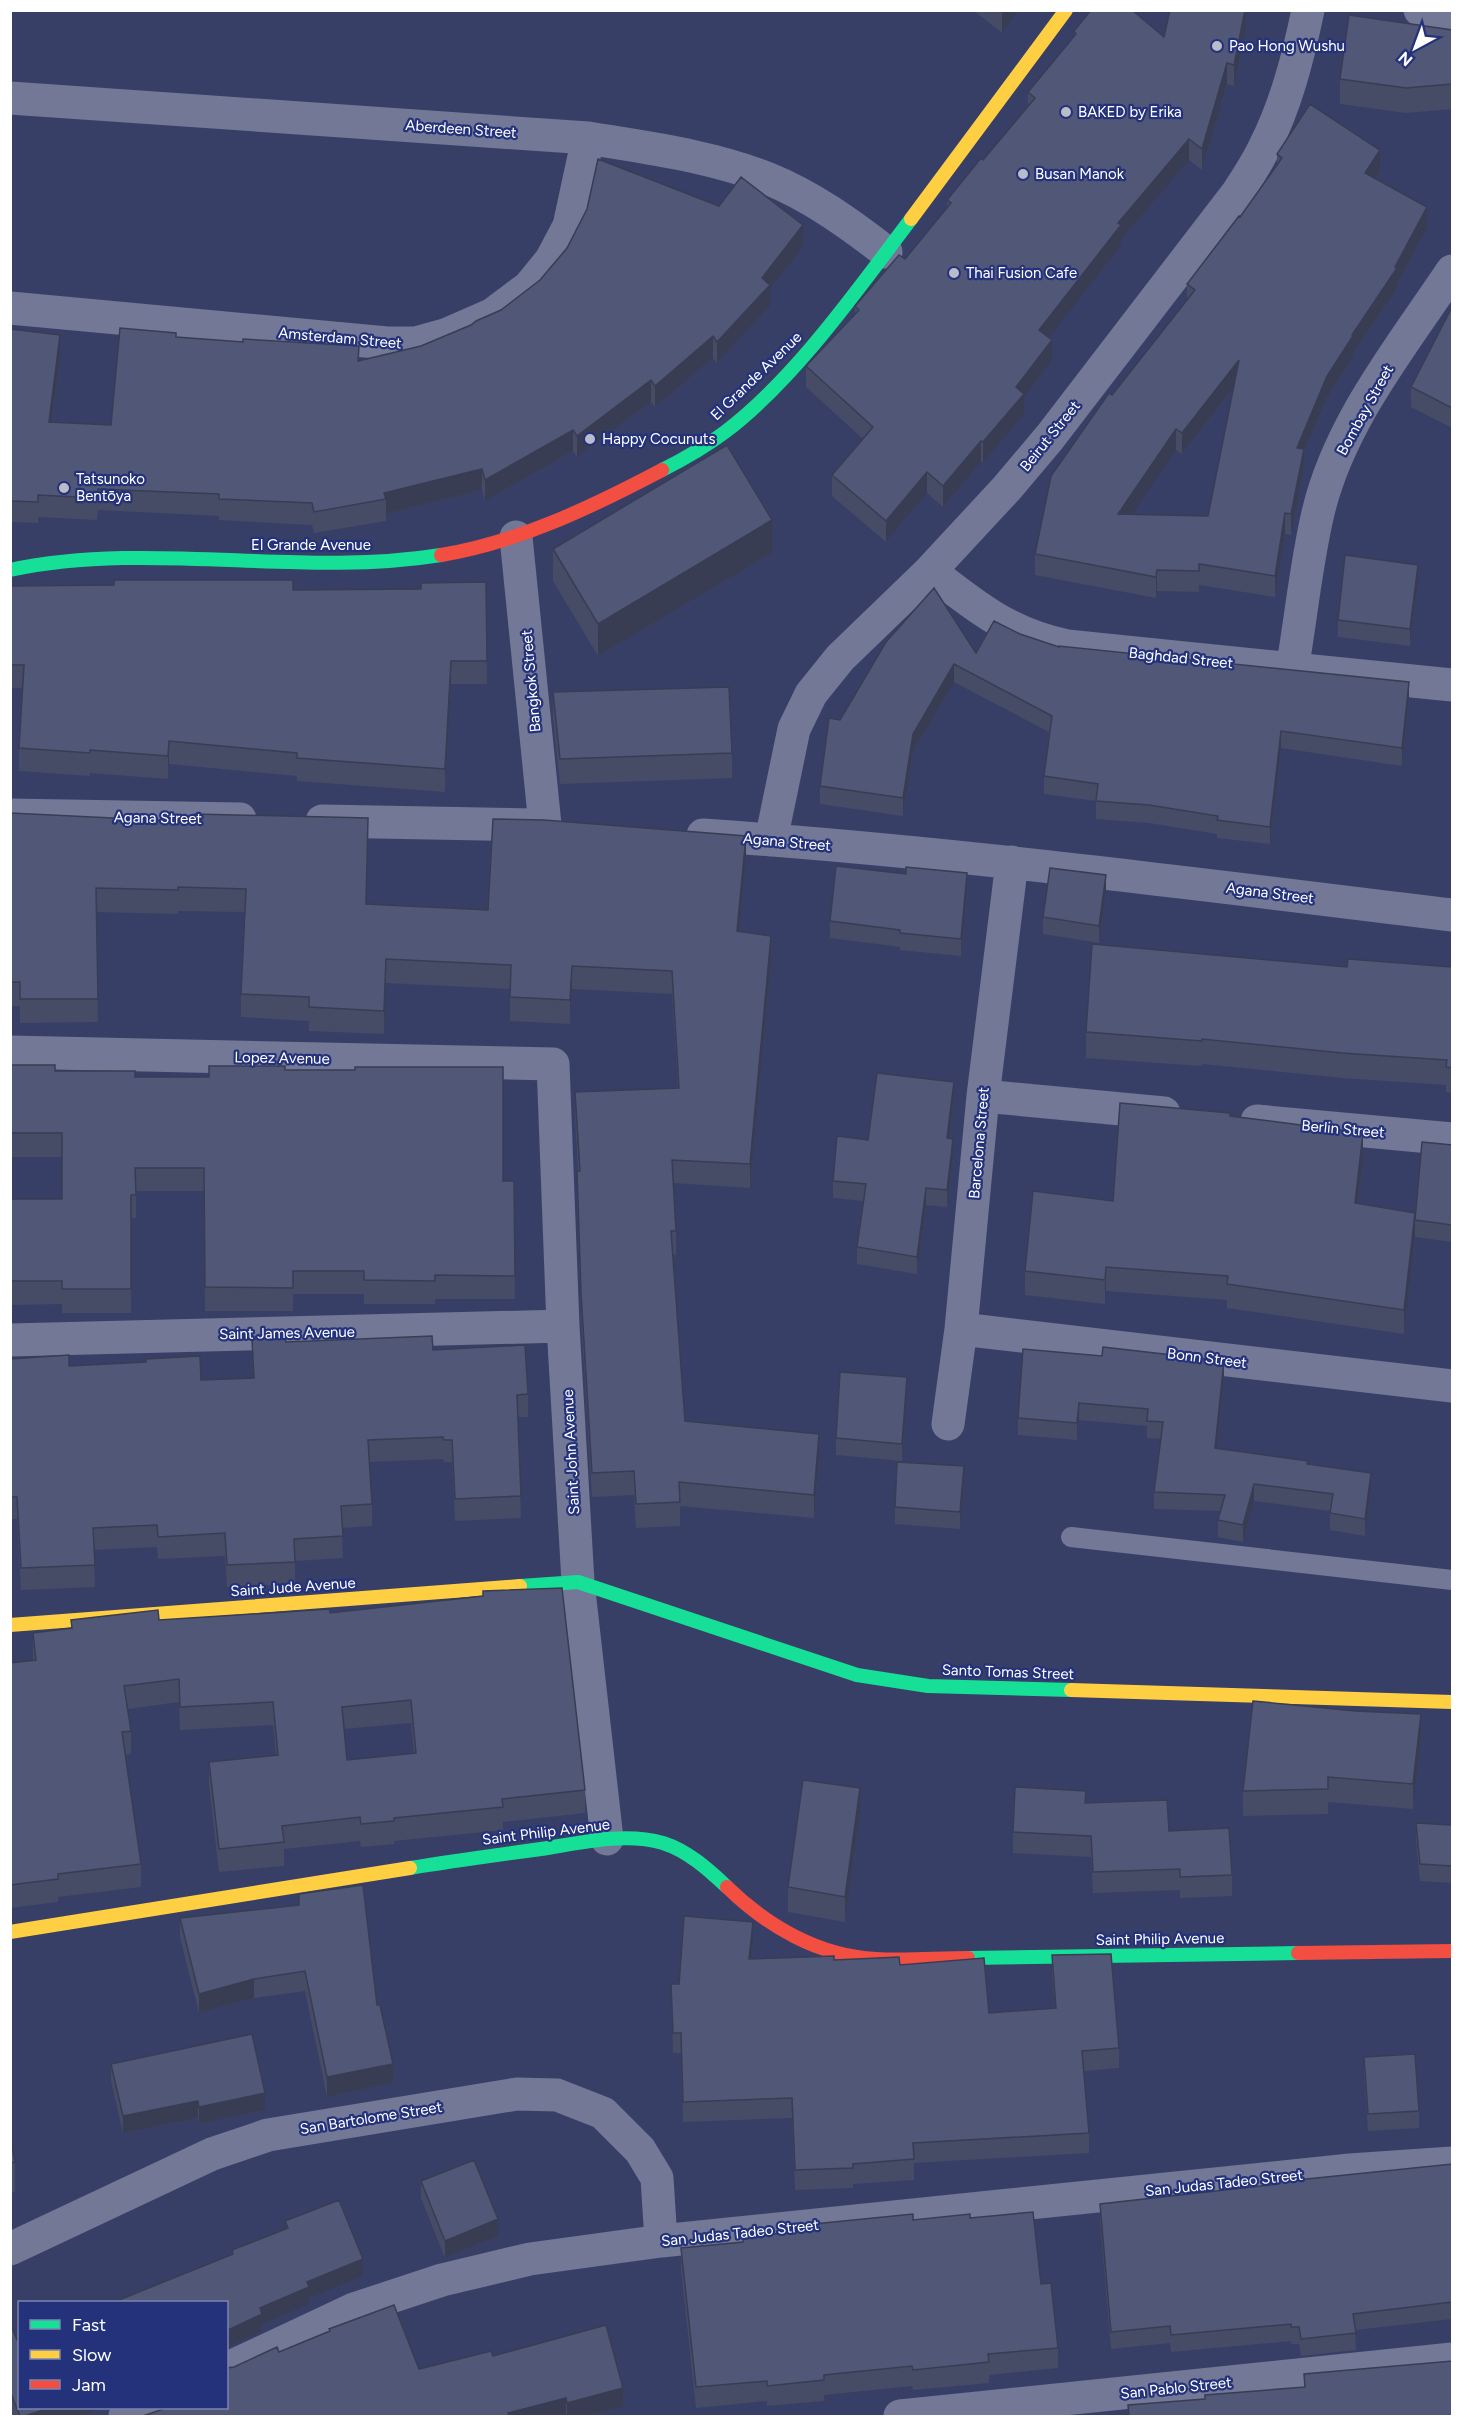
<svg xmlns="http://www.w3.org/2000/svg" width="1463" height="2427" font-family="Figtree,sans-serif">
<rect width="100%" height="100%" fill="#383f67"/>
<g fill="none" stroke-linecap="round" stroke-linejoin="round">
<path stroke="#727896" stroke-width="20" d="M1071,1537L1452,1580"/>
<path stroke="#727896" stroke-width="33" d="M1420,10L1452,13
M10,98L588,138C648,148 712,156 769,179C811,196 850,224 886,252
M10,308L387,343H416L445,335L493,314L529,287L551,260L569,226L588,138
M516,537L545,825
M930,571C976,607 1009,634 1067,646L1452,685
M1292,670C1301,618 1306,564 1318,513C1339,423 1402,346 1452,271
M10,815L240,819
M322,821L537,825
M703,835C954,852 1203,885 1452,915
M771,840L794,729L811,694L840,658L930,571L1007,488L1050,437L1238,192C1247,178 1257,163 1264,148C1286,105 1298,58 1308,10
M10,1052L553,1064L563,1326L578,1582L607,1839
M983,1096L1164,1113
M1257,1121L1452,1139
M961,1329L1452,1386
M10,1340L563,1326
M948,1424L961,1329L983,1096L1012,862
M10,2249L212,2154L268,2135L517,2094L557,2095L603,2113L640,2150L657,2178L661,2241
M226,2369L354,2309L442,2280L530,2259L661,2241L1350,2170L1452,2163
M125,2416L144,2408
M900,2416L1452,2359"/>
<path stroke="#16e098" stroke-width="14" d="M662,470C684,459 705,447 725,432C795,379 858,289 911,219
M10,570C152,540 298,578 441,555
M520,1586L578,1582L857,1675L928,1686L1071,1690
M410,1868C453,1861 497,1855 541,1849C580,1843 624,1832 663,1843C688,1851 708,1869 727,1887
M968,1958L1298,1953"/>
<path stroke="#ffcf43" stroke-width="14" d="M911,219L1066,10
M10,1625L520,1586
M1071,1690L1452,1702
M10,1932L410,1868"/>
<path stroke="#f24e42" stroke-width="14" d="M441,555C519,542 592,507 662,470
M727,1887C767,1926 818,1956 876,1959C906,1961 938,1958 968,1958
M1298,1953L1452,1951"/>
</g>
<path fill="#464b66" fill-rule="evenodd" d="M973,10H1019L1002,33Z
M1246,30L1234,86L1227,84L1202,170L1189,160L1121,240V246L1049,338L1052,361L1024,397V415L983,463L981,462L943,507L927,493L886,542L832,496V475L863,439L806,387V366L855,314V306L905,259L947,209V200L983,160L1028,106V92L1074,37V31L1164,37Z
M1452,30V109L1406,113L1340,104V79Z
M1277,154L1380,171L1375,178L1427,228L1397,284V289L1353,354V357L1327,398L1304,452V470L1291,535L1285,534L1275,597L1199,585V592L1157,591L1156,598L1035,575V554L1112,395L1187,300V284L1240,217L1277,165ZM1234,388L1208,516L1132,514L1176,450L1182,454Z
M803,247L770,289V306L717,363L713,358L655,407L651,402L577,457L573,451L485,501L482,490L386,514V521L314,533L312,525L219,520V516L98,510L97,520L38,517V523L10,522V329L60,357L52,422L111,425L176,337L359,361L421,346Z
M1452,307V428L1411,407V387Z
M553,549L772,553L598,656L553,581Z
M486,582L487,684H451L445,792L297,781V776L169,764L168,779L90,773V776L19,771V748L23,688H10V586L293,590L421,589Z
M1418,582L1410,646L1338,637V620Z
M1020,634L1059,647L1409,699L1402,766L1281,748L1270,844L1217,838V834L1149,823L1096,819V801L1044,794V776L1049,732L954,682L913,752L903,816L820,804V786L840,720L976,653Z
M553,692L732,753V778L560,784L553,717Z
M10,813L368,841L366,904L488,910L746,859L739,931L771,960L750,1188L673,1183L676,1231V1255H673L685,1421L819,1457L814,1518L680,1506V1526L636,1528L634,1495L592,1497L581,1317L577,1195V1171H578L575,1116V1092L678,1088L672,994L572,989L570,1024L510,1021V989L386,983L384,1034L309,1031V1021L241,1017V994L245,912L178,911V914L96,912L98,1022L20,1023V1006H10Z
M967,890L961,956L900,950V947L830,938V921Z
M1106,892L1099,943L1043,934V917Z
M1347,967H1452V1093L1446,1092V1085L1342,1078L1202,1064V1066L1086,1058V1032Z
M10,1065L55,1071L135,1077H209L285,1070L503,1181H514L515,1299H435V1304H364V1294H293V1311H205L204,1191H136V1218H131V1313H62V1304L10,1305V1199H62V1157H10Z
M954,1099L949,1139L953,1156L947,1207L926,1205L917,1274L857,1264V1247L863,1201L833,1198V1181L868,1140Z
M1230,1117L1363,1157L1358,1203L1415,1220L1452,1145V1242L1415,1237L1404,1334L1227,1308V1300L1106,1291L1105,1304L1025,1295V1271L1113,1201Z
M252,1339L286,1342L433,1350L528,1394V1417H518L521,1518L455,1521L452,1462H444L443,1459L369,1462L372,1504V1526L342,1528L343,1558L295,1561V1584L227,1587L225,1556L158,1559L157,1547L94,1550L95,1587L21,1590L17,1519H10V1359L69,1366L201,1380L253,1378Z
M1023,1349L1224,1378L1217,1448L1308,1464L1371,1490L1365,1536L1330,1530V1511L1254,1501L1243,1542L1218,1537V1520L1220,1511L1154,1509V1492L1161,1439L1147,1438V1426L1079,1420L1077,1440L1018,1435V1418Z
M907,1394L902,1461L836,1455V1438Z
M964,1483L960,1529L895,1524V1507Z
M483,1591L585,1790V1813L503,1822V1830L394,1841V1844L361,1847L360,1841L284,1849V1866L219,1872L209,1785V1762L276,1755L273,1725L180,1730L179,1702L128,1709L131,1731V1754L125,1755L141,1864V1887L58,1897V1902L10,1908V1663L33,1660V1633L71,1628V1620H159L330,1613L483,1596ZM411,1723L414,1753L347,1760L344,1729Z
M1421,1739L1413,1809L1328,1802V1814L1243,1816V1791Z
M1086,1803L1169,1831L1232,1875V1896L1180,1898V1890L1093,1893L1091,1857L1013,1853V1832Z
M860,1813L845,1922L788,1912V1887Z
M1416,1823L1452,1825V1883L1420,1881L1416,1840Z
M299,1905L377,2005L393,2083L327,2097L305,1991L254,1998L199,2013L180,1938V1918Z
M753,1942L751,1959L834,1960L900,1965L989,2013L1055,2008L1052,1975V1955L1119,2048V2068L1084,2071L1089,2133V2153L914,2163V2180L853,2184V2188L795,2190L792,2118L683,2122L681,2053H673L671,1984H679Z
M1364,2057L1419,2111V2128L1368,2131L1364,2074Z
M111,2064L265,2110L199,2124L198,2118L123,2133L111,2081Z
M10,2138L15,2162V2192L10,2193Z
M1452,2164V2319L1355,2330L1356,2350L1301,2356L1299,2344H1291V2341L1171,2352L1170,2343L1111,2349L1100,2221V2204Z
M421,2181L498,2236L445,2258L421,2198Z
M970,2218L1041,2284L1058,2348V2368L989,2375V2383L913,2390L912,2386L824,2395V2401L767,2406V2401L696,2408L681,2269V2248L743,2242V2237L804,2231V2225Z
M10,2323L17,2340L95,2408V2411L80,2416H12L10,2412Z
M329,2329L419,2369L493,2356L623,2407L587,2416H143L226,2408L234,2367L279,2352L329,2332Z"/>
<path fill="#393d53" d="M1002,10H1019L1002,33Z
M1246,10V30L1234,86V65Z
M1227,63V84L1202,170V149Z
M1189,139V160L1121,240V246L1039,351V330L1118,223Z
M1380,150V171L1365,194V173Z
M1427,207V228L1397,284V289L1353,354V357L1327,398L1304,452V470L1291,535V514L1297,448L1327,376L1352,335L1395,267Z
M803,225V247L770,289V306L717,363V342L762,278Z
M60,335V357L49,444V422Z
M713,336V358L655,407V386Z
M1052,340V361L1024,397V415L983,463V442L1016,387Z
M1239,360V381L1182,454V433Z
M651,380V402L577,457V436Z
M1176,429V450L1118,535V514Z
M573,430V451L485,501V480Z
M981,441V462L943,507V486Z
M482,469V490L386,514V499L384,493Z
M927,472V493L886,542V521Z
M1285,513V534L1275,597V576Z
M772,520V553L598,656V624Z
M1418,565V582L1410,646V629Z
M1157,570V591L1156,598V577Z
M451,661V684L445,792V769Z
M954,664V682L913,752L903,816V798L913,734Z
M1409,682V699L1402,766V748Z
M1281,731V748L1270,844V827Z
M169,741V764L168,779V756Z
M746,836V859L737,954V931Z
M967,873V890L961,956V939Z
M1106,875V892L1099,943V926Z
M771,936V960L750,1188V1164Z
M386,959V983L384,1034V1011Z
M572,966V989L570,1024V1000Z
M954,1082V1099L947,1155V1138Z
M1363,1133V1157L1355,1227V1203Z
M953,1139V1156L947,1207V1190Z
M926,1188V1205L917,1274V1257Z
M1415,1213V1237L1404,1334V1310Z
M1106,1267V1291L1105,1304V1280Z
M1224,1361V1378L1215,1465V1448Z
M907,1377V1394L902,1461V1444Z
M1079,1403V1420L1077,1440V1423Z
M819,1434V1457L814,1518V1495Z
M964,1466V1483L960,1529V1512Z
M1371,1473V1490L1365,1536V1519Z
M1254,1484V1501L1243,1542V1525Z
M1421,1714V1739L1413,1809V1784Z
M860,1788V1813L845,1922V1897Z
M753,1922V1942L749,1979V1959Z
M254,1979V1998L199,2013V1994Z
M393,2064V2083L327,2097V2077Z
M265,2093V2110L199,2124V2107Z
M198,2101V2118L123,2133V2116Z
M498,2219V2236L445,2258V2241Z
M363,2259V2276L309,2298V2304L262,2324V2331L226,2348V2331L260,2308L307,2282Z
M623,2388V2407L587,2416H567V2403Z
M566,2398V2416H508V2413Z
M49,2408H95V2411L80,2416H25Z"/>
<path fill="#515777" stroke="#393d53" stroke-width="1.5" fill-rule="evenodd" d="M1091,10H1132L1164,37L1170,10H1245L1234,65L1227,63L1202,149L1189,139L1118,223L1121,225L1039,330L1052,340L1016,387L1024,394L983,442L981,441L943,486L927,472L886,521L832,475L873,427L806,366L859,310L855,306L899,255L905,259L951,203L947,200L981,158L983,160L1035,98L1028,92L1076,34L1074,31Z
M1349,15L1452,30V84L1406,88L1340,79Z
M1310,104L1380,150L1365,173L1427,207L1395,267L1397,268L1352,335L1353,336L1327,376L1297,448L1304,449L1291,514L1285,513L1275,576L1199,564V571L1157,570L1156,577L1035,554L1051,476L1109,393L1112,395L1195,290L1187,284L1239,216L1240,217L1282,158L1277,154ZM1239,360L1208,516L1118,514L1176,429L1182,433Z
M598,159L719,206L741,177L803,225L762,278L770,285L717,342L713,336L655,386L651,380L577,436L573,430L485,480L482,469L384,493L386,499L314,512L312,503L219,499V494L98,489L97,498L38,495V502L10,501V329L60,335L49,422L111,425L120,328L176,333V337L243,342V339L359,346L358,361L421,346L471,325L476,321L501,310L540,280L567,248L587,209Z
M1452,307V408L1411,387Z
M727,445L772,520L598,624L553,549Z
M1345,555L1418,565L1410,629L1338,620Z
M114,580H293V590L421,589V583L486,582L487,661H451L445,769L297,758V753L169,741L168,756L90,750V753L19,748L24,665H10V586L114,585Z
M934,588L976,653L994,621L1020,634L1059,647V646L1409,682L1402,748L1281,731L1270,827L1217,820L1218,816L1149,805L1096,801L1098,784L1044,776L1052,716L954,664L913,734L903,798L820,786L829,718L840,720L886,642Z
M729,687L732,753L560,759L553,692Z
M10,813L195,822V814L368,818L366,904L488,910L493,819L544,820L746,836L737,931L771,936L750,1164L672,1160L676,1231H671L685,1421L819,1434L814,1495L679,1482L680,1502L636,1504L634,1471L592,1473L581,1293L577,1171H580L575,1092L679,1088L672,971L572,966L570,1000L510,997L511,965L386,959L384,1011L309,1007V997L241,994L246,889L178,887V890L96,888L98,999H20V982H10Z
M836,866L906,874V867L967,873L961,939L900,933V930L830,921Z
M1050,868L1106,875L1099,926L1043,917Z
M1092,944L1347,967L1348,959L1452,967V1068L1446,1067L1447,1060L1342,1053L1202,1039V1041L1086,1032Z
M10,1065H55V1071H135V1077H209V1066H285V1070H355V1067H503V1181H514L515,1276L435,1275V1281L364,1280V1271H293V1288L205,1287L204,1168H135L136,1195H131V1289H62V1281H10V1199H62V1133H10Z
M877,1073L954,1082L947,1138L953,1139L947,1190L926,1188L917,1257L857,1247L866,1184L833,1181L837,1136L868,1140Z
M1120,1103L1230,1113V1116L1363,1133L1355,1203L1415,1213L1404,1310L1227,1284L1228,1276L1106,1267L1105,1280L1025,1271L1033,1191L1113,1201Z
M1422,1142L1452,1145V1225L1415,1220Z
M432,1336L433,1350L525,1345L528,1394L517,1395L521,1496L455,1499L452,1440H444L443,1437L368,1440L372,1504L341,1506L343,1536L294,1539L295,1562L227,1565L225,1533L158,1537L157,1525L93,1528L95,1565L21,1568L17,1497H10V1359L69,1355V1366L146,1362V1359L200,1356L201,1380L254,1378L252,1339L285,1337L286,1342Z
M1103,1347L1224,1361L1215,1448L1308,1461L1307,1464L1371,1473L1365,1519L1330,1513L1333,1494L1254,1484L1243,1525L1218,1520L1225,1495L1154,1492L1163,1422L1147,1421L1148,1409L1079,1403L1077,1423L1018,1418L1023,1349L1102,1356Z
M840,1372L907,1377L902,1444L836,1438Z
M897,1462L964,1466L960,1512L895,1507Z
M562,1588L585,1790L502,1799L503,1807L394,1818V1821L361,1824L360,1817L282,1826L284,1842L219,1849L209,1762L278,1755L273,1702L180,1707L179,1679L124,1686L131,1731L122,1732L141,1864L58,1874V1879L10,1885V1663L36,1660L33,1633L72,1628L71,1620L158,1610L159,1620L330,1609V1613L483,1596V1591ZM411,1700L416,1753L347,1760L342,1707Z
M1253,1701L1355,1711L1421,1714L1413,1784L1328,1777V1789L1243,1791Z
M803,1780L860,1788L845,1897L788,1887Z
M1015,1787L1086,1791L1085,1803L1167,1800L1169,1831L1229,1828L1232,1875L1180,1877V1869L1093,1872L1091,1836L1013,1832Z
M1416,1823L1452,1825V1866L1420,1864Z
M363,1885L377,2005H380L393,2064L327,2077L305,1971L254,1979L199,1994L180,1918L299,1905V1894Z
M684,1916L753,1922L749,1959L834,1956V1960L899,1957L900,1965L984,1958L989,2013L1056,2008L1052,1955L1111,1954L1119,2048L1082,2051L1089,2133L913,2143L914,2159L853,2164V2168L795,2170L792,2098L683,2102L681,2033H673L671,1984H679Z
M252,2034L265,2093L199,2107L198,2101L123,2116L111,2064Z
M1415,2054L1419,2111L1368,2114L1364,2057Z
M10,2138L15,2162L10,2163Z
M474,2160L498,2219L445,2241L421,2181Z
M1452,2164V2302L1353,2314L1356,2333L1301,2339L1299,2327H1291V2324L1171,2335L1170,2326L1111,2332L1100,2204L1278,2184V2182Z
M339,2200L363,2259L307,2282L309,2287L260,2308L262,2314L226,2331V2302H120L119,2300L233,2254L232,2250L288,2228L285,2221Z
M1033,2212L1041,2284L1051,2283L1058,2348L988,2354L989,2362L913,2370L912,2366L824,2375V2380L767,2386V2381L696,2387L681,2248L743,2242V2237L805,2231L804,2225L913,2214V2220L970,2214V2218Z
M394,2305L419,2369L491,2351L493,2356L606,2325L623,2388L567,2403L566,2398L508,2413L509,2416H143L166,2408H226V2368L234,2367L277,2347L279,2352L330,2331L329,2329Z
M10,2323L17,2340L20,2339V2408H49L25,2416H20L10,2391Z
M1452,2361V2416H1129L1128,2405L1205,2399V2395L1305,2387L1304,2374Z"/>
<g fill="#b9bcca" stroke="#24327b" stroke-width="2">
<circle cx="1217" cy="46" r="6"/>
<circle cx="1066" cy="112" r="6"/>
<circle cx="1023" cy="174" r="6"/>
<circle cx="954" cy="273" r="6"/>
<circle cx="590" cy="439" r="6"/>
<circle cx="64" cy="488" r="6"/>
</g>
<g text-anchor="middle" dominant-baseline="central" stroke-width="4.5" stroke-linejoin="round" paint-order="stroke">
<g font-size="15" fill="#fff" stroke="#24327b" text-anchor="start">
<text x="1229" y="46">Pao Hong Wushu</text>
<text x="1078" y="112">BAKED by Erika</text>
<text x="1035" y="174">Busan Manok</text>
<text x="966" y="273">Thai Fusion Cafe</text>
<text x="602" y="439">Happy Cocunuts</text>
<text x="76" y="479">Tatsunoko<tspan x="76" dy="17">Bentōya</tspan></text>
</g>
<g font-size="15" fill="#fff" stroke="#24327b">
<text transform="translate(461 129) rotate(4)">Aberdeen Street</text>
<text transform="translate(340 338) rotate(5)">Amsterdam Street</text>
<text transform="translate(756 376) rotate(-44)">El Grande Avenue</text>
<text transform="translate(1365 410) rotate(-61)">Bombay Street</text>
<text transform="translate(1050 436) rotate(-51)">Beirut Street</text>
<text x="311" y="545">El Grande Avenue</text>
<text transform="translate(1181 658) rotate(6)">Baghdad Street</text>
<text transform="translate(531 681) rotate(-95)">Bangkok Street</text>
<text transform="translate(158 818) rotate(1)">Agana Street</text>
<text transform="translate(787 842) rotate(5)">Agana Street</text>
<text transform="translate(1270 893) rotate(7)">Agana Street</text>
<text transform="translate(282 1058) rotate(1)">Lopez Avenue</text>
<text transform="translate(1343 1129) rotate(5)">Berlin Street</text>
<text transform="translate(979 1143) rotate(-85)">Barcelona Street</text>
<text transform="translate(287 1333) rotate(-1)">Saint James Avenue</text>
<text transform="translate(1207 1358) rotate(7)">Bonn Street</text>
<text transform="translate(571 1452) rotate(-93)">Saint John Avenue</text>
<text transform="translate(293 1587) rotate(-4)">Saint Jude Avenue</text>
<text transform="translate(1008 1672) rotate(2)">Santo Tomas Street</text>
<text transform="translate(546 1832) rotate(-7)">Saint Philip Avenue</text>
<text transform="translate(1160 1939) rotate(-1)">Saint Philip Avenue</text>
<text transform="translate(371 2118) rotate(-9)">San Bartolome Street</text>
<text transform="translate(1224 2183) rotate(-6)">San Judas Tadeo Street</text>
<text transform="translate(740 2233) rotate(-6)">San Judas Tadeo Street</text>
<text transform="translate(1176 2388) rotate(-6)">San Pablo Street</text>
</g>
</g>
<rect width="1463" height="2427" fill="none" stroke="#ffffff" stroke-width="24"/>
<rect x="18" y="2301" width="210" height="108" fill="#24327b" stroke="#7c84b0" stroke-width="1.5"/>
<rect x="30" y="2320" width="30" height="9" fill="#16e098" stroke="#7c84b0" stroke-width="1.5"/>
<text x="72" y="2331" font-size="18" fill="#ffffff">Fast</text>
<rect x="30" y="2350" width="30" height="9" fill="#ffcf43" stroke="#7c84b0" stroke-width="1.5"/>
<text x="72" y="2361" font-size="18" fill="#ffffff">Slow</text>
<rect x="30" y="2380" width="30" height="9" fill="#f24e42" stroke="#7c84b0" stroke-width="1.5"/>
<text x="72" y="2391" font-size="18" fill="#ffffff">Jam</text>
<g transform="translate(1415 48) rotate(221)" stroke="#24327b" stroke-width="4.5" paint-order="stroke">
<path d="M0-4.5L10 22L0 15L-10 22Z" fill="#ffffff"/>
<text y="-9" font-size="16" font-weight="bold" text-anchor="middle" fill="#ffffff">N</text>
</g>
</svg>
